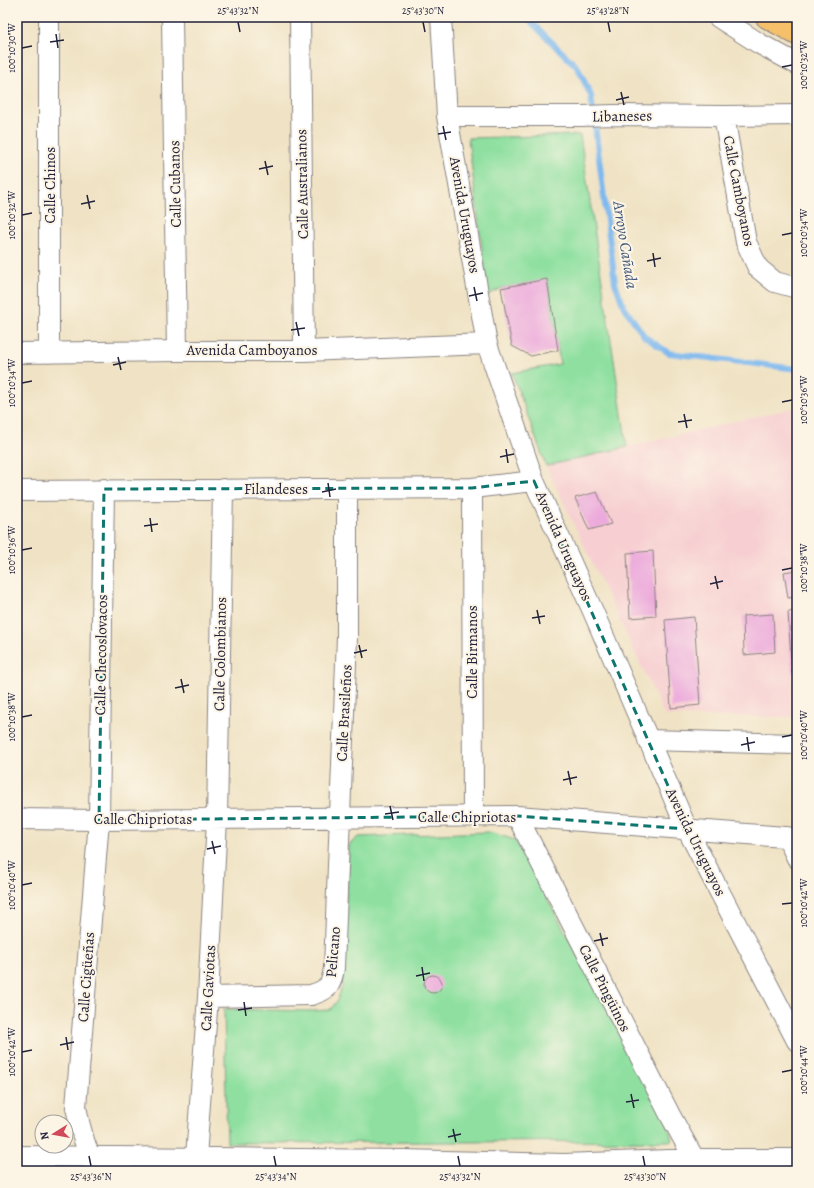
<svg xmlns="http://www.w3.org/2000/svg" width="814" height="1188" font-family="Alegreya,serif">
<rect width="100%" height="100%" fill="#fcf5e5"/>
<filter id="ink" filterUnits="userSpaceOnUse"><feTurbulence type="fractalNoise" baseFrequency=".025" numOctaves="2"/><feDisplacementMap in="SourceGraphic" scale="8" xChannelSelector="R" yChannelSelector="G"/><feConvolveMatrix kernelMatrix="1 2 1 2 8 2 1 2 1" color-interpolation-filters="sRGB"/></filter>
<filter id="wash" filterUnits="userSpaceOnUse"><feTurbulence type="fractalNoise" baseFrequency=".012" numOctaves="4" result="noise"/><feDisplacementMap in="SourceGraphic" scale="16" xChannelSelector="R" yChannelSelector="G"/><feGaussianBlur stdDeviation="0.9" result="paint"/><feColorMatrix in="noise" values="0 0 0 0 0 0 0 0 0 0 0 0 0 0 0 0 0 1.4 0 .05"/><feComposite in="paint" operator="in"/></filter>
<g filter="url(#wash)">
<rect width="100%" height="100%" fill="#f0e3c5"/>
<path fill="#f7cfd2" d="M797,407V717L665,716L546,466Z"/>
<path fill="#8fe0a0" stroke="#58816e" d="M580,135L627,447L546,466L512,373L560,364L547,280L502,288L488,295L468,138Z
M489,832L515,840L589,975L664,1104L672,1141L227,1143L224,1009L312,1011L330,1010L337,1001L342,987L349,845L358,837Z"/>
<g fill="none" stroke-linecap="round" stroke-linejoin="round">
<path stroke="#7eb9ef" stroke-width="6" d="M526,17L578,68L591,96L615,283L624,307L645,337L669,353L797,369"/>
</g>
<g id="blocks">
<path fill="#ecaadc" d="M547,279L558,350L531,356L512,346L501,288Z
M597,492L611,524L589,530L575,498Z
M653,551L656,616L630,618L627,553Z
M797,570V597L788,598L784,572Z
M797,611V672L792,673L788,612Z
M773,614L775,652L744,655L743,616Z
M694,617L700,705L671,708L665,620Z
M424 984a9 9 0 1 1 18 0a9 9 0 1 1-18 0Z"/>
</g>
</g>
<g filter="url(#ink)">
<use href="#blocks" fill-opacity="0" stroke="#898280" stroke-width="1"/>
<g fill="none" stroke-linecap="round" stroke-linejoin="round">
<g stroke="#898280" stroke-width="22">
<path id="minor" d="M49,17V353
M172,17L177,351
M300,17L304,351
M441,17L447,116L487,344L534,481L592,609L687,829L797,1041
M718,17L760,44L797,64
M447,116H582L614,115L724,116L797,115
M724,116L746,242L758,268L775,282L797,288
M17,353L177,351H304L487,344
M472,488L473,816
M17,491L472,488L534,481
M648,740L797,744
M517,816L670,1115L700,1169
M17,819L99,820L517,816L797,838
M787,837L797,858
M208,997L311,995C329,989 331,987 334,968L347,637V488
M17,1156L404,1160L564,1164L695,1159H797
M196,1157L208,997L217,819L223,489
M96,1171C86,1150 80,1129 76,1107L99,820L104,489"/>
</g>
<g stroke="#898280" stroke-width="24">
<path id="major" d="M767,17L797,34"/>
</g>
<use href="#minor" stroke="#fff" stroke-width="20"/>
<use href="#major" stroke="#f6c06b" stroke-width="22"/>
</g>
</g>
<path fill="none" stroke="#0f766e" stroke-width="3" stroke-dasharray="8 5" stroke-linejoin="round" d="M534,481L687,829L517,816L99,820L104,489L472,488Z"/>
<path fill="none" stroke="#22223b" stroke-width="1.5" d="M238,22L240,32M423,22L425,32M608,22L610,32M56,34L58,48M50,42L64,40M22,48L32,46M782,67L792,65M621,92L624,105M616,100L629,97M443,126L446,140M438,134L451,132M265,161L268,175M259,169L273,166M87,195L90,209M81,204L95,201M22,215L32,213M782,235L792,233M653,253L655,267M647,261L661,258M474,287L477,301M469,296L483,293M296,322L299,336M291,330L305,328M118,357L121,370M113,365L126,362M22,383L32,381M782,402L792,400M684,414L687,428M678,422L692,420M506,449L508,463M500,457L514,454M328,483L330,497M322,492L336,489M150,518L152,532M144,526L158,524M22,550L32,548M782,570L792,568M715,576L718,589M710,584L723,581M537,610L540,624M532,618L545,616M359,645L362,658M354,653L367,650M181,679L184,693M175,688L189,685M22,717L32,715M747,737L749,751M782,737L792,735M741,745L755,742M568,771L571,785M563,780L577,777M390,806L393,820M385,814L399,812M212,841L215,854M207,849L221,846M22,885L32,883M782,904L792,903M600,933L603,946M594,941L608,938M422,967L424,981M416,976L430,973M244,1002L246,1016M238,1010L252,1008M66,1037L68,1050M60,1045L74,1042M22,1052L32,1050M782,1072L792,1070M631,1094L634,1108M626,1102L639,1100M453,1129L456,1142M448,1137L461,1134M89,1156L91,1166M274,1156L276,1166M458,1156L460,1166M643,1156L645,1166"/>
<g text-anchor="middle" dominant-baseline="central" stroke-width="4" stroke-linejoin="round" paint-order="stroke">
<g font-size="15" fill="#22223b" stroke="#fcf5e5">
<text transform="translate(622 116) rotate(-1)">Libaneses</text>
<text transform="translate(175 184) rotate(-91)">Calle Cubanos</text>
<text transform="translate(302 184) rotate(-91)">Calle Australianos</text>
<text transform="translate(50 185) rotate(-90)">Calle Chinos</text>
<text transform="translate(739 191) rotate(79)">Calle Camboyanos</text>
<text transform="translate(465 215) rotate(80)">Avenida Uruguayos</text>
<text x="252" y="350">Avenida Camboyanos</text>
<text x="276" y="489">Filandeses</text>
<text transform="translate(564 546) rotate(66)">Avenida Uruguayos</text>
<text transform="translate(472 652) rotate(-90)">Calle Birmanos</text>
<text transform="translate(220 654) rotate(-89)">Calle Colombianos</text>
<text transform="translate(101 655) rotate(-89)">Calle Checoslovacos</text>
<text transform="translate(344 713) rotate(-87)">Calle Brasileños</text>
<text x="467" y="817">Calle Chipriotas</text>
<text x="143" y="819">Calle Chipriotas</text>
<text transform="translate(696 842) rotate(64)">Avenida Uruguayos</text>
<text transform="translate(333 952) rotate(-85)">Pelicano</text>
<text transform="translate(86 977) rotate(-86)">Calle Cigüeñas</text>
<text transform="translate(208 988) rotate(-87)">Calle Gaviotas</text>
<text transform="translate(605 988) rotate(63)">Calle Pingüinos</text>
</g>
<g font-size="16" font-style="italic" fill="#42577a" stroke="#fcf5e5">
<text transform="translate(625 245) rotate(81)">Arroyo Cañada</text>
</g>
</g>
<rect width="814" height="1188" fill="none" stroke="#fcf5e5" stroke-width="44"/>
<g transform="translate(54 1134) rotate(259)"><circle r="19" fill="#fcf5e5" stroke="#a5a1a1"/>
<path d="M0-3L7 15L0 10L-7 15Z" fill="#d1495b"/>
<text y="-6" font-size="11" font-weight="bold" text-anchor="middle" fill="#22223b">N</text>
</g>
<rect x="22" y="22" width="770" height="1144" fill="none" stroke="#22223b" stroke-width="1.5"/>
<g font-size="10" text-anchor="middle" fill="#22223b">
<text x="238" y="14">25°43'32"N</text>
<text x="423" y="14">25°43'30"N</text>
<text x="608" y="14">25°43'28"N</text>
<text transform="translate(11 48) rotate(-90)" y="4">100°10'30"W</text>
<text transform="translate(803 65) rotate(-90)" y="4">100°10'32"W</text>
<text transform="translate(11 215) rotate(-90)" y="4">100°10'32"W</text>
<text transform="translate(803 233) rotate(-90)" y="4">100°10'34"W</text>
<text transform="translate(11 383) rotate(-90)" y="4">100°10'34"W</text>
<text transform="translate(803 400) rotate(-90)" y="4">100°10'36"W</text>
<text transform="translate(11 550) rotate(-90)" y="4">100°10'36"W</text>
<text transform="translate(803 568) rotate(-90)" y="4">100°10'38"W</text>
<text transform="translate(11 717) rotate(-90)" y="4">100°10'38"W</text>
<text transform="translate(803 735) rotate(-90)" y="4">100°10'40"W</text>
<text transform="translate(11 885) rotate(-90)" y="4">100°10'40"W</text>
<text transform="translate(803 903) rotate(-90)" y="4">100°10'42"W</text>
<text transform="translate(11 1052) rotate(-90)" y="4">100°10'42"W</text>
<text transform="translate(803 1070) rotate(-90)" y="4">100°10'44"W</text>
<text x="91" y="1180">25°43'36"N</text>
<text x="276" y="1180">25°43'34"N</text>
<text x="460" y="1180">25°43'32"N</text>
<text x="645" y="1180">25°43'30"N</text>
</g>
</svg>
